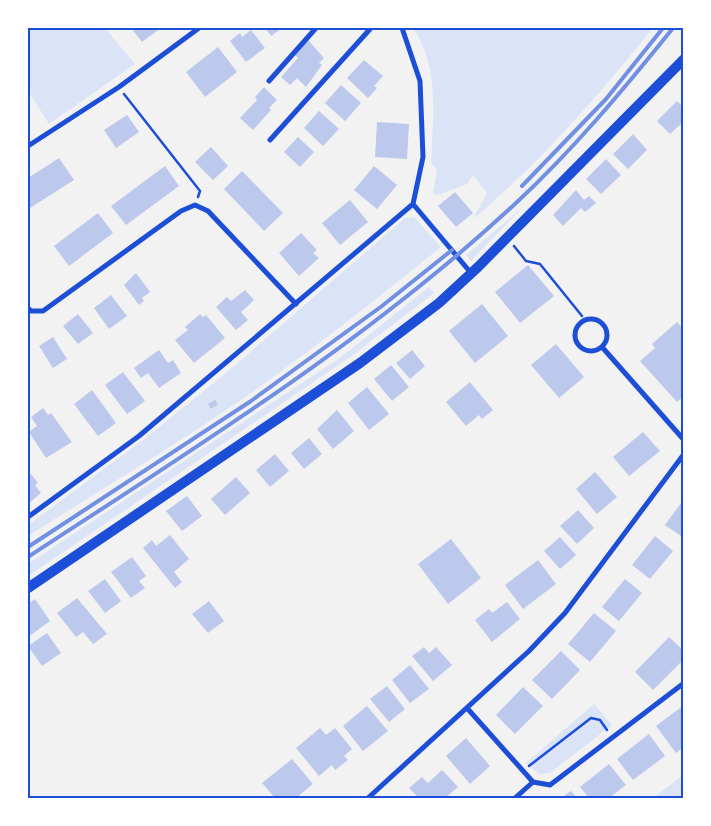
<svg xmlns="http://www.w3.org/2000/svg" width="711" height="826" font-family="'Space Grotesk',sans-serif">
<rect width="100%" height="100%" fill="#f2f2f2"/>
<path fill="#dbe4f7" d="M28,28H105L135,64L49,124L28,91Z
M413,28H653C598,96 541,162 473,219L487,193L473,175L467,184L438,195L433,193L437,169L431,163C433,117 440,68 413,28Z
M522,208L471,261L466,255Z
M414,217L441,247C378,298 315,348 248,395C177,445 101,489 28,536V525L143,440L226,373L405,218Z
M429,287L434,293L349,358L28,576V564L341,357Z
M594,704L612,725L550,773L539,774L526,763Z
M683,775V798H653Z"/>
<path fill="#bdc9ec" d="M131,28H161L142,42Z
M265,28H282L271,36Z
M251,30L265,48L246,62L230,41L240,33L242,37Z
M308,40L324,58L319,63L322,65L306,87L297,78L290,85L281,77L298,58L295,55Z
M218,47L237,72L205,97L186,72Z
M364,60L383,76L374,86L377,88L368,98L347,78Z
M341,85L361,103L345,121L325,103Z
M264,87L277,100L269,108L271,110L253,130L240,118L257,100L255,97Z
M677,101L684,108V121L670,134L657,121Z
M319,111L339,129L323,146L304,128Z
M127,115L139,132L116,148L104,130Z
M377,122L409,124L407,159L375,157Z
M633,134L647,150L628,169L613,154Z
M298,137L314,152L300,167L284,152Z
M211,147L228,166L213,180L195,162Z
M59,158L74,180L30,208L28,205V178Z
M606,159L621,175L601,194L586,179Z
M165,166L179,186L126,225L111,206Z
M374,166L397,185L377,209L354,190Z
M242,171L283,213L264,231L224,189Z
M576,190L584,200L589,196L596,203L585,212L581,208L563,226L553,215Z
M455,192L473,213L456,227L438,206Z
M350,200L368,222L340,245L322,223Z
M98,213L113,233L69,266L54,246Z
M301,233L317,250L313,253L319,258L299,276L279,253Z
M528,265L554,296L520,323L495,292Z
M136,273L150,292L142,298L144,301L139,305L124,285Z
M245,290L254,300L241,312L248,320L236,330L216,307L227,297L231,301Z
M111,295L127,316L109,329L94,308Z
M482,304L508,336L475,363L449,331Z
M78,314L93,333L78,344L63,326Z
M200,314L203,317L206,315L225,338L194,363L175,340L188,330L185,327Z
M677,322L684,330V396L677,402L640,361L655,348L652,344Z
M53,337L67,359L53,368L39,346Z
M556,344L584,377L559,398L531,365Z
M159,350L168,363L173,360L181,373L159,388L148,373L141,378L134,368Z
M412,350L425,366L410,379L396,363Z
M391,365L409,387L392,401L374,379Z
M123,372L145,401L127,414L105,385Z
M470,382L493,410L482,419L479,415L466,426L446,402Z
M367,387L389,414L369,430L348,403Z
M92,390L116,423L98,436L74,404Z
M215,400L218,404L211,409L208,404Z
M43,408L48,415L51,413L72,442L46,458L29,432L37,426L31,417Z
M337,410L354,431L333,449L317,429Z
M643,432L660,451L629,476L613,457Z
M309,438L322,454L304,469L291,453Z
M275,454L289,471L270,487L256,470Z
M595,472L617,497L597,514L576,489Z
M31,474L38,483L35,485L41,493L28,504V477Z
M236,477L250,493L225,515L211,499Z
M187,496L202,516L182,531L166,511Z
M684,499V538L665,525Z
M578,510L594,528L577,544L560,526Z
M170,535L189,559L174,572L182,582L175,588L143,548L152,540L156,546Z
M655,536L673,551L650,579L632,565Z
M560,537L576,555L560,569L544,551Z
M451,539L481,578L448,604L418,564Z
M132,557L146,576L139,581L145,588L131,598L111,572Z
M538,560L556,584L523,609L505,585Z
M105,579L121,601L105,613L88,591Z
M625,579L642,593L619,621L602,607Z
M77,598L107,634L93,644L83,632L76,637L57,613Z
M35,599L50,621L28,637V604Z
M209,601L224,621L208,633L192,614Z
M507,602L520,619L492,642L475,620L489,609L492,613Z
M594,613L616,631L590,662L568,644Z
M47,633L61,653L42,666L28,646Z
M669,637L684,651V659L653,690L635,672Z
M424,647L429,653L436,647L452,665L433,681L412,656Z
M561,651L580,670L552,699L532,680Z
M410,665L429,689L410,703L392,680Z
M387,686L405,709L389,722L370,699Z
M523,687L543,706L515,734L496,715Z
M684,705V747L676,753L656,726Z
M367,706L388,731L363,751L343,726Z
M320,728L326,735L335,728L352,749L344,756L348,760L335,770L332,765L319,776L296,748Z
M649,734L665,756L633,780L617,759Z
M466,738L490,766L470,784L446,756Z
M292,759L313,784L296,798H275L262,783Z
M609,764L626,785L609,798H589L580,787Z
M442,770L458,787L445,798H419L409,788L422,777L428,783Z
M571,791L577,798H561Z"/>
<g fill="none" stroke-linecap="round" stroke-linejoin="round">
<path stroke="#1d4ed8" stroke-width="2.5" d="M124,94L200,191L198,197
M514,246L526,261L540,264L582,316
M529,766L591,718L600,720L607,730"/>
<path stroke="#1d4ed8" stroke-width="5" d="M402,28L420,81L423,157L413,204
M269,81L316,28
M270,140L371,28
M28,146L119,87L199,28
M413,204L471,273
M28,308L31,311H43L181,211L195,205L208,211L296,304
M575 335a16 16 0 1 1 32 0a16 16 0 1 1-32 0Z
M602,347L684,440
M28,517L139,436L413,204
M467,708L533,782L550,785L684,683
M368,798L529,651L565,613L684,454
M515,798L533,782"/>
<path stroke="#1d4ed8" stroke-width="10" d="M28,588L360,363L439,303L478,267L684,59"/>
<path stroke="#7290e2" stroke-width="4" d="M522,186L606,99L663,28
M28,547L251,401L382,306L452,250
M28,557C196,447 368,341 516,203C573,150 624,89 673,28"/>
</g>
<rect width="711" height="826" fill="none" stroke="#ffffff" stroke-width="58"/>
<rect x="29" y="29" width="653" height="768" fill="none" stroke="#1d4ed8" stroke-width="2"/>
</svg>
